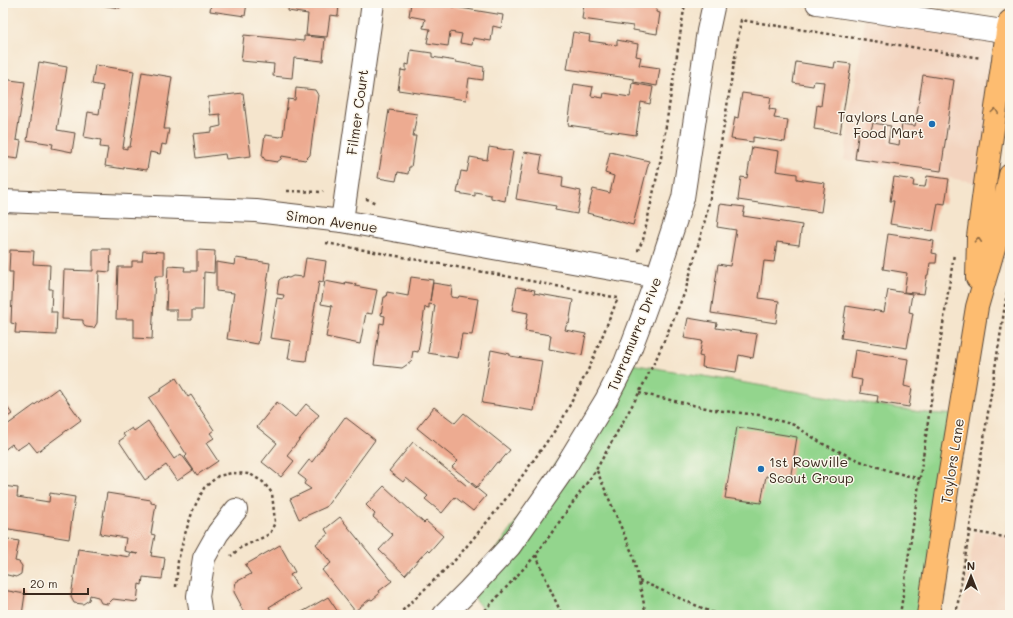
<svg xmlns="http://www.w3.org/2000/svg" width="1013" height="618" font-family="Mali,sans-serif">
<rect width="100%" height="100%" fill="#fbf7ec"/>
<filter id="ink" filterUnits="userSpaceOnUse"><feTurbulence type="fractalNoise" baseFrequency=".025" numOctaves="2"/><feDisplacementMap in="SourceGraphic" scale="8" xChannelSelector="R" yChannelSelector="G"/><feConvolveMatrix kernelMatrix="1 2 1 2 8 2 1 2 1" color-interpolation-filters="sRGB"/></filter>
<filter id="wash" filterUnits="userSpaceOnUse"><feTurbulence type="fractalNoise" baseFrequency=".012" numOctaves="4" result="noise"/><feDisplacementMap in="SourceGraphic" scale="16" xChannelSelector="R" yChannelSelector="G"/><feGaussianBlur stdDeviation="0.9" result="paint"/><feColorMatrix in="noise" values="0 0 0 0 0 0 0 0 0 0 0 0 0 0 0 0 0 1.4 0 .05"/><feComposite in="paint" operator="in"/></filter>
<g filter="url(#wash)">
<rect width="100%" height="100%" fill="#f5e5cd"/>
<path fill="#f3d4bf" d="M866,10L1007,32L985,184L844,160Z
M975,531L1010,536V615H961Z"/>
<path fill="#93d58d" stroke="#678056" d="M625,363L926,413L959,415L927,615H486L469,590Z"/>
<g id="blocks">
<path fill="#edab91" d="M94,3H121L120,8L94,4Z
M211,3H247L245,16L210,11Z
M289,3H339L338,16L330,15L327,37L306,35L308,14L288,11Z
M411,3H436V4L503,15L501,28L493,26L491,41L473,38L472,45L460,43L462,34L450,32L448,46L427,43L430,29L423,28L425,19L409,16Z
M584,3H657L656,12L660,13L657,34L633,30V26L582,19Z
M573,32L590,35L589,41L617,45V40L638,44L636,56L641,57L639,65L660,68L657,86L634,82V79L567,69Z
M244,35L304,41V36L325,38L323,61L294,58L292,78L273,76L274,64L241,61Z
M411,50L432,53V57L456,61V62L484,67L483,80L469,78L466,100L398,90L401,70L406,71V64L409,65Z
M39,62L67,67L57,130L75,133L72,152L52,148L53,144L27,140Z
M796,62L834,68L835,62L851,64L840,133L814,129L817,105L821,106L824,82L814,81L813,86L793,83Z
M95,65L134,71L123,148L127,149V147H130L142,72L172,77L164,129H169L166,145L162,144L160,154L150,152L147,170L124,167V169L105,166L108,148L100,147L101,140L84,137L88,112L99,114L103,86L92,84Z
M923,75L954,80L941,171L855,159L859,129L871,130L873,123L891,126L888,143L899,145L902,124L915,126Z
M3,79L25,82L16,140L21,141L18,159L3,157Z
M632,83L653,87L650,104L641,102L636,135L568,125L574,84L593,87L591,96L603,98L604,93L630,97Z
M296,88L315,90L318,95L310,155L305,160L282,156L281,159L277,162L265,160L262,155L265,135L280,137L283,135L288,99L295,100Z
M243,93L251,156L226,159L225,154L196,158L193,134L212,132V128L221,126L220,114L210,115L208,97Z
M742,93L771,97L769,109L776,110L774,118L788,120L785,142L753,137V142L731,139L735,117L738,118Z
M389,110L417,114L413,136H416L411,167H409L408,174L398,172L396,181L378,178Z
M489,147L513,151L505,201L491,198V195L475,192V196L457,193L461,171L467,172L470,157L487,160Z
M752,147L779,151L776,171L797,174V179L825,183L821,212L738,200L741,177L747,178Z
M524,152L542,155L539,173L563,177L562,187L581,191L577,214L555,210L556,206L516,199Z
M610,152L649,161L633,225L587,213L593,189L610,193L614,176L605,173Z
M927,176L949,179L945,204L938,203L933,231L890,224L894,201H890L894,177L914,180L913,186L925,187Z
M720,204L745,207L743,216L802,225L799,245L777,242L774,262L764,261L759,298L779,301L776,323L711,313L718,264L730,266L736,230L717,227Z
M888,234L934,241L932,253L937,254L936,263H930L928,275H927L924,294L904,292L907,273L883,269Z
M93,249H111L110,272L99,271L97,323L94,328L86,327L83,323V320L62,319L64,270L93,271Z
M10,250L34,251L33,264L50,265L49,289H52L51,312H57L56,335L15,333L16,324L11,323L13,272H9Z
M197,250L215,251L214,273L204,272L203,310H192V320H177V310H166L168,266L185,267L184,271H197Z
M143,251L164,252V276H155L152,339L134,338V319H116L118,267H132V261H142Z
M236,258L270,263L258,344L227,339L234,293L216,291V262L235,265Z
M306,258L326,261L323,282L319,281L306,361L288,359L291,341L270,338L277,298L283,299L284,295L277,294L279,280L283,277L289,278L293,276L303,277Z
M411,277L433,280L430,301L433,283L452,286L451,297L458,298L459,296L478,299L472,335L462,334L458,358L428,353L435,305L429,304V308L425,307L418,352L413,351L411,362L402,368L374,365L380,323L384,324L385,316L381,315L384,297H386L387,292L408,296Z
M325,281L346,285L345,282L356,284L355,286L377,290L372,314L366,313L360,344L326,337L332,306L321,304Z
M517,287L535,290L534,293L573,300L569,324L567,323L565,330L586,334L582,355L549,349L551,335L525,331L528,313L512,310Z
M888,290L912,294L909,312L913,313L907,348L841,338L846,306L884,312Z
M688,318L717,323L716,328L757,334L753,358L739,355L736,372L702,367L703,357L699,356L702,341L684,338Z
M491,350L510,354V356L542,361L534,411L482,403Z
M855,350L908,359L904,386L912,388L909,407L877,402L878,396L860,393L862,380L851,378Z
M176,378L188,397L191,395L214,430L210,433L214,438L206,443L218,461L197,475L185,457L187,455L149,398L162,390L161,388Z
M58,388L81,420L37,452L29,442L17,450L12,444L3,451V428Z
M277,402L295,417L306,404L319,415L287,455L294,461L281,477L262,462L277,443L257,427Z
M5,404L12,414L3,420V405Z
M434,407L455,423L464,413L510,450L499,463L497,462L477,487L452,467L458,461L417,428Z
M345,417L375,440L326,507L299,519L290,499L311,489L304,484L306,480L298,474L309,460L312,462Z
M148,421L174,459L181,454L193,470L177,481L166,465L145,480L119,441L125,437L123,434L132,428L134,431Z
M737,427L797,437L790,480L766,476L761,503L725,498Z
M413,442L467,486L470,483L486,496L473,511L455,497L442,513L425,499L428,496L406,478L403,482L389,471Z
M3,486L18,488L17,497L49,502L50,493L75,497L69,539L3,528Z
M384,486L424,523L426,521L443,536L429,552L427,550L405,575L379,550L393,535L373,517L375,514L366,505Z
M107,493L151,500V503L156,504L151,534L155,535L151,556L165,558L162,579L143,577L142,585L139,584L137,602L113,599L108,604L101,603L98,597L90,595L89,600L83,604L74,603L71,597L78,549L130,557V553L138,554L124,551L126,538L100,534Z
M340,517L392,581L379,591L380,593L372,600L370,599L355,611L322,570L331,563L316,544L328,534L325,529Z
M3,538L19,541L15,561L19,562L22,566L21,574L16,577L3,574Z
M280,545L295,572L290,575L299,589L269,607L274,615H245L240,605H241L234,592L236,582L251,574L245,565Z
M3,590L25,594L22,615H3Z
M328,597L340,615H297Z"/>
</g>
</g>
<g filter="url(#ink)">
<use href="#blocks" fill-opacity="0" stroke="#574638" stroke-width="1"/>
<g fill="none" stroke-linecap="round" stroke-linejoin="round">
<g stroke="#574638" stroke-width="24">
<path id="minor" d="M817,3L1010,32
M3,201L256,211L342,221L657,277
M342,221L373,3
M201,615L198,596L204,558L218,533L236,510
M444,615L469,590L510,546L564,469L606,400L625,363L641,321L657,277L683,198L708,31L714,3"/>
</g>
<g stroke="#574638" stroke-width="24">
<path id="major" d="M977,278L978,237L985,184L1007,32L1010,21
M928,615L948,484L977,307L996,241L1010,175"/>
</g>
<path stroke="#574638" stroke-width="2.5" stroke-dasharray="3 3" stroke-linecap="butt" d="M287,191L322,192L323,191
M367,198V199L376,203
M326,243L495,274L618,298L590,366L561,422L502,504L456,559L398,615
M637,250H638L643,240L661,158L685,3
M639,393L715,410L759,415L794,425L823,444L860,461L890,471L920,479
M597,471L633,555L644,604L645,615
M969,531L1010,538
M536,555L551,591L562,615
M639,581L652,586L718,615
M176,587L178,561L184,537L193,510L204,488L218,476L232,473L250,474L263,482L272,493L275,522L270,534L240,548L231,556
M481,615L536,555L596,470L639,393L657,357L685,292L705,220L718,162L741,20L981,58
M900,615L930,408L954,254
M956,615L1009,280"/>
<use href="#minor" stroke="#fff" stroke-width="22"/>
<use href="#major" stroke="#fdbc70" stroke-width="22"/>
</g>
<defs><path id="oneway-chevron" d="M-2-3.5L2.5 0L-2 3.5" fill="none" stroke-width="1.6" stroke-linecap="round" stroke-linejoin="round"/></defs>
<g stroke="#926c43">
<use href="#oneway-chevron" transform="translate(995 111) rotate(-82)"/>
<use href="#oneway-chevron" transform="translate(978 240) rotate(-87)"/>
</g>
</g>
<g fill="#1f6fb2" stroke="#fbf7ec" stroke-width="1.5">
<circle cx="932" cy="124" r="4"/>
<circle cx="761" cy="469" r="4"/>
</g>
<g text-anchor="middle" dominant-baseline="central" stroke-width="3" stroke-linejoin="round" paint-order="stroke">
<g font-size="14" fill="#3b2a1e" stroke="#fbf7ec">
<text transform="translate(357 112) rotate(-82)">Filmer Court</text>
<text transform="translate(332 221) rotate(8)">Simon Avenue</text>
<text transform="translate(634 334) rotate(-68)">Turramurra Drive</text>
<text transform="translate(952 461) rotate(-81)">Taylors Lane</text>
</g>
<g font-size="14" fill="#3b2a1e" stroke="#fbf7ec" text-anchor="end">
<text x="924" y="116">Taylors Lane<tspan x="924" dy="16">Food Mart</tspan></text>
<text x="769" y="461" text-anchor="start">1st Rowville<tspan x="769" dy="16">Scout Group</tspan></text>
</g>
</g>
<rect width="1013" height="618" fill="none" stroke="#fbf7ec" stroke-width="16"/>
<g transform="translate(971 576)" stroke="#fbf7ec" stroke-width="3" paint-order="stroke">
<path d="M0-3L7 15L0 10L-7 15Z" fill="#3b2a1e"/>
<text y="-6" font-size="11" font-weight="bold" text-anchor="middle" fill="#3b2a1e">N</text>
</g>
<path d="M24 588v6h64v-6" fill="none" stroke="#3b2a1e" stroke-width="2"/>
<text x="30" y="588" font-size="12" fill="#3b2a1e" stroke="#fbf7ec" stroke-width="3" paint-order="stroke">20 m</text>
</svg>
